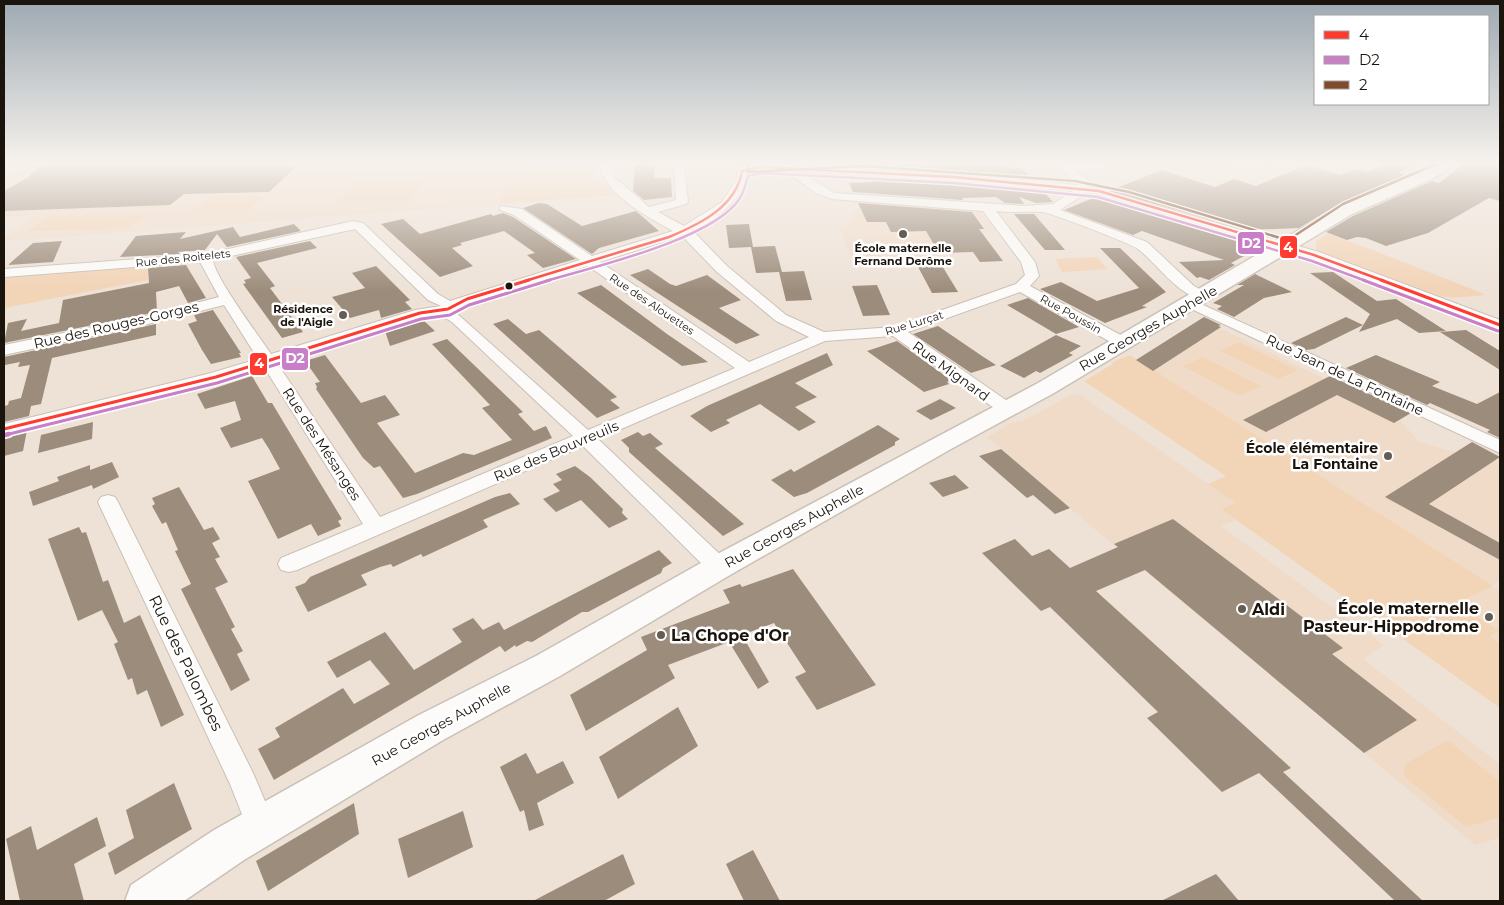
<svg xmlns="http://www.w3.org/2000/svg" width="1504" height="905" font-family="Montserrat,sans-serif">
<rect width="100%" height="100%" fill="#eee2d7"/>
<path fill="#f0dbc9" d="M21,164H564L552,170L510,177L499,204L4,241V238L33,217H4V177Z
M865,201L977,210L981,212L996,232L942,235L931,239L943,260L886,263L887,266L856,267L839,228L847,227L861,202Z
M1201,319L1325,379L1362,392L1409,415L1400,420L1419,442L1455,452L1466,445L1500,462V580L1493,586L1500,591V644L1490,636L1498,631L1456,603L1492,586L1136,360Z
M1079,394L1236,503L1221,509L1236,520L1221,526L1384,645L1363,659L1500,764V838L1475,845L1092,527L998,446L986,438L1010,423L1023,421L1070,395Z"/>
<path fill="#f2d4b7" d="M564,164H595L593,181H600L618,195L499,204L510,177L552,170Z
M1101,164H1226L1230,169L1153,165L1140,169L1102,166Z
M426,179L410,202L337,204L357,180Z
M211,196H264L246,213H191Z
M146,214L128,228L27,231L48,217Z
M1329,233L1477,291L1485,295L1453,298L1440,296L1324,254L1316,249V242Z
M1097,257L1108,269L1062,272L1055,259Z
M148,266V280L4,308V277Z
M1239,342L1297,370L1278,379L1220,351Z
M1130,355L1493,586L1457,603L1499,631L1490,636L1500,644V708L1221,509L1236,503L1208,484L1226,476L1084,381L1113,364L1112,362Z
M1203,357L1261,386L1240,396L1183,366Z
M1448,740L1500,782V817L1466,827L1404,776L1405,764Z"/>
<path fill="#9c8c7b" d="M47,164H299L269,192L184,194L170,205L4,211V191L27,178L41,165Z
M635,164H655L654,178H671L672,197L644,200L633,191Z
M862,164H1006L1010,169L1021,168L1031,178L864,167Z
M1386,164H1412L1398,173L1407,175L1339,204L1299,228L1248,230L1109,191L1162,170L1215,187L1234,179L1256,186L1306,165L1341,175L1356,169L1368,172Z
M1464,164H1500V201L1489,198L1428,233L1386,246L1366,238L1357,237L1347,240L1326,232L1353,216L1432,181L1439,183Z
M870,178L1043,191L1053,202L1036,203L1019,197L1024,204L1005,203L996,197L962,198L963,200L853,192L849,183L872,182Z
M1098,196L1259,245L1261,247L1231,263L1227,261L1235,265L1209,280L1200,277L1197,278L1179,262L1224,260L1142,231L1133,235L1064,210Z
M539,203L547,204L582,226L636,211L659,231L599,248L592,254L523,208Z
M858,203L972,212L984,229H979L1003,261L980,262L973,252L939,253L926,231L891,232L886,222H867Z
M503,213L513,217L576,259L543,268L527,255L535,253L504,231L460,243L462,245L452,248L473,266L440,277L381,224L403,219L420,234L491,214L493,216Z
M1014,214H1034L1065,250H1045Z
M294,224L301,231L227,247L217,234L205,250L178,252L180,254L120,257L136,236L186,232L180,239L233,227L240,237Z
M749,224L753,247L775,246L782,272L804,271L812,300L786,301L779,272L756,273L751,247L729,248L726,225Z
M62,241L53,262L8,265L33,243Z
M310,241L317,248L257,263L275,286L270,288L303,332L282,338L243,284L246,283L244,280L251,278L236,257Z
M1100,248H1120L1166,292L1142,306L1147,307L1105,323L1040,289L1061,282L1097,301L1139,288Z
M941,264L958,292L932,293L917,265Z
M186,265L206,298L188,303L179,286L156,292L157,312L4,343L8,323L27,319L21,331L59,323L63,300L149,283L148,268Z
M376,266L410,300L405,302L412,309L381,318L379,310L350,318L332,297L365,288L352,273Z
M648,269L670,284L676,286L707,275L741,300L719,308L760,335L736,344L630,275Z
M1333,272L1377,301L1396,299L1446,331L1419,333L1397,319L1359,332L1370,314L1310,273Z
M1255,274L1292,292L1264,298L1234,317L1217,309L1222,306L1213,303L1244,285H1237Z
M601,285L667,334L708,362L682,366L577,293Z
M877,285L890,315L863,316L852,286Z
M1028,298L1079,327L1056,334L1007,305Z
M213,310L241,353H239L241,357L211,364L202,350L188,324L197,321L194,315Z
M1204,317L1221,325L1218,326L1221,327L1153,371L1136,360Z
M1346,317L1363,325L1314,349L1306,350L1291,343Z
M422,319L435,331L390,346L385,331Z
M508,319L526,334L539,330L617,397L610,400L620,408L597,418L493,324Z
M156,324V335L52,358L41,404L31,406L29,416L4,422V406L8,405L9,401L21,398L30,365L18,367L20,362L5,365L4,368V357Z
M938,326L982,356L996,365L971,373L913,334Z
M1466,330L1500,351V370L1440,332Z
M1056,335L1081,346L1069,353L1073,355L1040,373L1036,371L1024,378L1000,366Z
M447,339L523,412L518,414L534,431L546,426L552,438L417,494L403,498L380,466L374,468L363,458L316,389L317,387L315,383L320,382L305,361L325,355L361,403L385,395L400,415L377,423L415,473L463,453L474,455L512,440L482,408L490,405L432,344Z
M897,341L951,380L947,382L949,384L924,392L867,351Z
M827,353L833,365L795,383L817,397L795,407L816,422L799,431L760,404L726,420L730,423L711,432L690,416L707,406Z
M1376,355L1440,382L1432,386L1477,404L1500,392V438L1487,432L1490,430L1430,403L1427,405L1346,368Z
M252,376L268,403H272L314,473L342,519L338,521L341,526L318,536L311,524L278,539L248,481L280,469L269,449L262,438L231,448L220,428L241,420L235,401L205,409L197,394Z
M1330,376L1411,413L1394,423L1337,395L1266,432L1243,420Z
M940,399L956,408L931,420L916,411Z
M93,422L92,439L38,453L41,435Z
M878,425L900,439L895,442V445L807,493L794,497L771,480L791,469L794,472Z
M27,430L23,451L4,456V436Z
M638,432L643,436L650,433L663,444L655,448L744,524L723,536L629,452V448L621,440Z
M1472,442L1500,457L1429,504L1500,543V560L1385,497Z
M1001,449L1049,490L1070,508L1055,514L1033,495L1027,498L979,456Z
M112,462L119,477L93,489L92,485L33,506L29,492L59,481L57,477L90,465V470Z
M575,466L590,477L623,509L622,513L628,519L609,528L581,500L556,512L543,499L560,491L553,484L562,480L556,474Z
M955,475L969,488L943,497L929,483Z
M179,487L204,530L213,527L220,539L212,543L220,557L215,559L228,582L215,588L235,627L231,629L243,651L237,654L250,680L231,691L181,589L191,584L175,551L178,550L166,522L162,524L152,506L155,504L152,498Z
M510,493L520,504L483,520L488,527L423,557L421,554L393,567L391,564L380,567L361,575L367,585L308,612L295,587L305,583L310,577L495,497Z
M1173,519L1343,648L1332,654L1417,720L1364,753L1145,570L1096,591L1291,768L1283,772L1423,901H1395L1259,773L1222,792L1147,718L1158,712L1050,607L1041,611L982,553L1015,539L1032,556L1049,549L1070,568L1118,547L1114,544Z
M79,527L82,533L86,532L103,582L108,580L124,623L140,615L184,715L161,727L147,690L137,695L132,678L128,680L114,644L118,642L102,610L78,621L48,539Z
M659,550L672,563L663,568L661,573L588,612H582L532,642L527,641L516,647L515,645L505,652L500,646L274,780L258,749L280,737L275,728L343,688L354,704L390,684L370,660L337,678L327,662L385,632L414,670L462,642L452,629L473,618L483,630L499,622L504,630Z
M793,569L876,685L817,710L795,677L806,672L774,623L742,635L769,682L758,689L729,642L668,665L675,678L586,731L570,695L647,650L641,637L730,603L723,590L740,584L742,587Z
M678,707L698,746L618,799L599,757Z
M526,753L537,774L563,761L574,783L537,803L544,825L529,831L524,810L520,812L500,767Z
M174,783L192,829L115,875L108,853L134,838L126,810Z
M354,803L359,834L268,891L256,861Z
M463,811L473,847L408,878L398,839Z
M97,817L106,846L74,864L84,901H20L6,839L31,826L37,850Z
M753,850L780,901H744L726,864Z
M623,854L635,884L604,901H533Z
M1216,874L1239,901H1161Z"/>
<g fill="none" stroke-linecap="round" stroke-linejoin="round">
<g stroke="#c9c0b7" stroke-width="2">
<path id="street" d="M599,164H609L614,177L649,207L676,200L674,164H684L688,202L686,204L658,212L684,226L722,202L737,179L738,169L753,165L786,164L1028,180L1078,185L1057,164H1106V168L1102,169L1076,170L1088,180L1090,187L1319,252L1500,320V329L1309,258L1098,194L1086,193L1060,210L1147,242L1194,286L1210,295L1208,298C1184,304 1156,262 1138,249C1132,244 1049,212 1042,212C1026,211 1011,213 996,211L1035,262L1039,276L1030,286L1128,339L1130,342L1128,345H1116L1020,292L908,332L1013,405L1016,409L1013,413H1001L893,336L825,341L598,439L727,561L730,567L727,573L719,575L711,573L583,446L297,570L289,572L281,570L278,564L281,558L363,524L264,367L222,381L4,434V424L211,373L258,359L224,305L148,324L4,355V345L147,316L219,297L200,262L4,277V269L206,254L353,221L363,223L438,294L450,301L580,260L514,215L500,210V206L522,209L592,256L673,231C645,215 608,197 599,164ZM784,170L816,193L832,199L983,211L1021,262L1025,275L1016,284L894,327L824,332L786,315L727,266L693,231C712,223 748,196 747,173ZM799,171L1073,191L1053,204L1024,206L834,193ZM355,229L428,300L441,306L415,310L271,354C259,336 215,278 213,260ZM682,236L717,272L776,321L809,337L749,362L600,262ZM588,266L735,368L588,430L454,311L472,302ZM440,315L452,322L573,436L380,517L277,363L422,317Z
M1190,299L1500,440V453L1185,306L1183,303Z
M108,495L115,497L118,502L253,773L276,827L271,837L261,841L251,837L230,784L98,502L101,497Z"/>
</g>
<g stroke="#c9c0b7" stroke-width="3">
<path id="secondary" d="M4,164H14L4,170Z
M1438,164H1456L1432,179L1352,214L1054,393L951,449L730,575L560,676L443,740L244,860L184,901H125L131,885L214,830L417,716L536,656L708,559L1038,383L1340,206Z"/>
</g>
<use href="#street" fill="#fcfbf9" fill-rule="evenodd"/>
<use href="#secondary" fill="#fcfbf9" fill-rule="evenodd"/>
<g stroke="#fff" stroke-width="5">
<path id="bus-1-far1" d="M525,281L669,237C700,224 736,207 742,171L762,167L953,177L1099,191L1314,255L1384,281"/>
</g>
<g stroke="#fff" stroke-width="6">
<path id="bus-1" d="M1381,280L1500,325
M4,429L216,377L420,313L448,309L467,299L529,280"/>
</g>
<g stroke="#fff" stroke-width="5">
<path id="bus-2-far2" d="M546,281C593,267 715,239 740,198C744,192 746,183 748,176L762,173L953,183L1098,197L1312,261L1366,281"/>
</g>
<g stroke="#fff" stroke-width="6">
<path id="bus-2-far1" d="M1363,280L1498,331
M5,435L217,383L421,319L450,315L469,305L550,280"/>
</g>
<g stroke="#fff" stroke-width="8">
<path id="bus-2" d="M5,435L9,434"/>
</g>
<g stroke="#fff" stroke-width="5">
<path id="bus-3" d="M747,164L748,172L864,166L1075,181L1129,192L1290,241
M1285,242L1343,204L1436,164"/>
</g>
<use href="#bus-1-far1" stroke="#ff3a2e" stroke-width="2.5"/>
<use href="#bus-1" stroke="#ff3a2e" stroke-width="3"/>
<use href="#bus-2-far2" stroke="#c97ec8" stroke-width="2.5"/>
<use href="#bus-2-far1" stroke="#c97ec8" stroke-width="3"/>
<use href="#bus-2" stroke="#c97ec8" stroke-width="4.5"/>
<use href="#bus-3" stroke="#7f4b2b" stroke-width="2.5"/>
</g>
<linearGradient id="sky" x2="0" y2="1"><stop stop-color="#9da9b2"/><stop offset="0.56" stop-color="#f7f2ed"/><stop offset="1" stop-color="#f7f2ed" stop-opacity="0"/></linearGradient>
<rect width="1504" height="291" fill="url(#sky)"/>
<g fill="#655c54" stroke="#fff" stroke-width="2">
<circle cx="903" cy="234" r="5"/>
<circle cx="343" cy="315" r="5"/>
<circle cx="1388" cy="456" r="5"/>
<circle cx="1242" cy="609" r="5"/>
<circle cx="1489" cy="617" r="5"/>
<circle cx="661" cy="635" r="5"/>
</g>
<circle fill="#1b140d" stroke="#fff" stroke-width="2" cx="509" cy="286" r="4.5"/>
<g text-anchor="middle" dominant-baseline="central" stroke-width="5" stroke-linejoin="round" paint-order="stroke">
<g font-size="11" font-weight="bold" fill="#1b140d" stroke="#fff">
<text x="903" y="248">École maternelle<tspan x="903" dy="13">Fernand Derôme</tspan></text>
<text x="333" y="309" text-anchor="end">Résidence<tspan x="333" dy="13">de l'Aigle</tspan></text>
</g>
<g font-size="11" fill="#1b140d" stroke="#fff">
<text transform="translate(183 258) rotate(-6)">Rue des Roitelets</text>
<text transform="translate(652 304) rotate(34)">Rue des Alouettes</text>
<text transform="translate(1071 314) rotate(29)">Rue Poussin</text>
<text transform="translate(914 323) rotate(-17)">Rue Lurçat</text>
</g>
<g font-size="14" fill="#1b140d" stroke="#fff">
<text transform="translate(116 325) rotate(-13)">Rue des Rouges-Gorges</text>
<text transform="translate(1148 328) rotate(-30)">Rue Georges Auphelle</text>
<text transform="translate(951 371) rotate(36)">Rue Mignard</text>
<text transform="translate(1345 375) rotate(25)">Rue Jean de La Fontaine</text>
<text transform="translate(322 444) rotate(57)">Rue des Mésanges</text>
<text transform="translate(556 451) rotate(-23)">Rue des Bouvreuils</text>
<text transform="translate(794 526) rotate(-29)">Rue Georges Auphelle</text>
<text transform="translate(441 724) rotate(-29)">Rue Georges Auphelle</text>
</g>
<g font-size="14" font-weight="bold" fill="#1b140d" stroke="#fff" text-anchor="end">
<text x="1378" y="448">École élémentaire<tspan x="1378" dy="16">La Fontaine</tspan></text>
</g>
<g font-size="16" font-weight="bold" fill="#1b140d" stroke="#fff" text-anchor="start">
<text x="1479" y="608" text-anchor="end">École maternelle<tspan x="1479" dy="18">Pasteur-Hippodrome</tspan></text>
<text x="1252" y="609">Aldi</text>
<text x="671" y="635">La Chope d'Or</text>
</g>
<g font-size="16" fill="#1b140d" stroke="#fff">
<text transform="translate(186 663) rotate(64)">Rue des Palombes</text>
</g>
</g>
<g stroke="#fff" stroke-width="2">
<rect x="1237" y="231" width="28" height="24" rx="5" fill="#c97ec8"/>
<rect x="1279" y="235" width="19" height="24" rx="5" fill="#ff3a2e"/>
<rect x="281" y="347" width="28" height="24" rx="5" fill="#c97ec8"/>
<rect x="249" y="352" width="19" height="24" rx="5" fill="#ff3a2e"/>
</g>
<g font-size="14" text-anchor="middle" font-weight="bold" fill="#fff">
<text x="1251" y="248">D2</text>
<text x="1288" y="252">4</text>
<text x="295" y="363">D2</text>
<text x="259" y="368">4</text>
</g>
<rect width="1504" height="905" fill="none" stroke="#1b140d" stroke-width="10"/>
<rect x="1314" y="15" width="175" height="90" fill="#ffffff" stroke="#a4a19e"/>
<rect x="1324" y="31" width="25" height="8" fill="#ff3a2e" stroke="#a4a19e"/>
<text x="1359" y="40" font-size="15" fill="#1b140d">4</text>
<rect x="1324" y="56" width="25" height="8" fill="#c97ec8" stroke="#a4a19e"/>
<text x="1359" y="65" font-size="15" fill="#1b140d">D2</text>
<rect x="1324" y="81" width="25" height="8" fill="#7f4b2b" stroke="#a4a19e"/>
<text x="1359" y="90" font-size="15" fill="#1b140d">2</text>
</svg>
